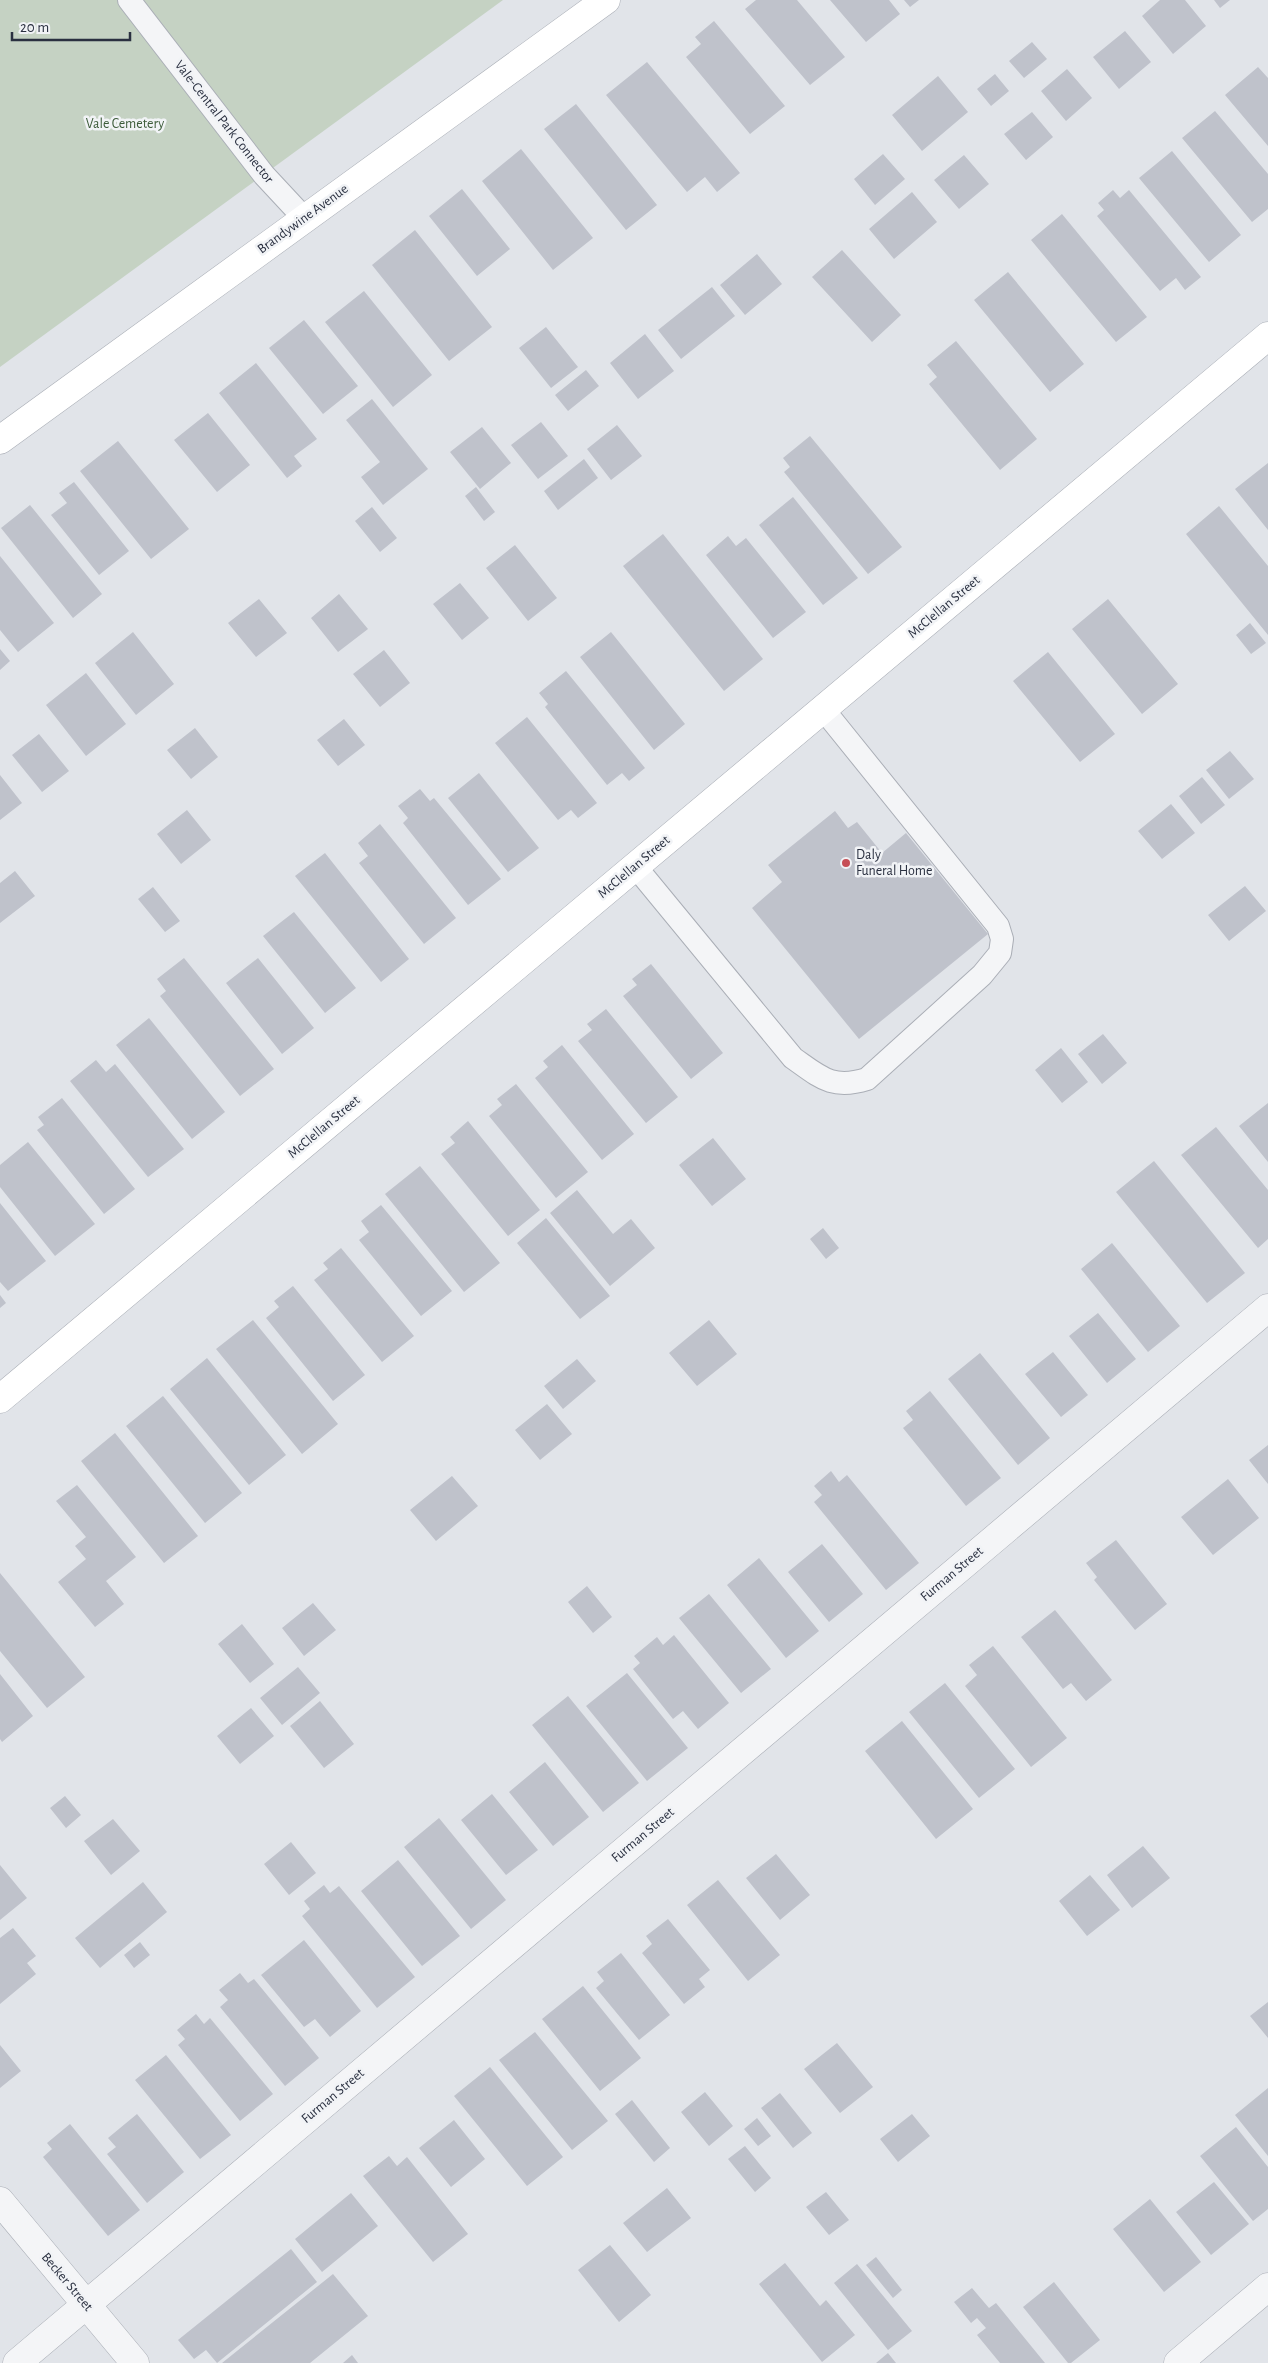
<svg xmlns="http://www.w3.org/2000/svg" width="1268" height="2363" font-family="'Alegreya Sans',sans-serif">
<rect width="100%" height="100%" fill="#e1e4e9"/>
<path fill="#c5d2c3" d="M0,0H503L0,367Z"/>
<path fill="#bfc2cb" d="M756,0H797L845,57L810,85L745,9Z
M830,0H889L900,14L866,42Z
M904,0H919L910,7Z
M1160,0H1185L1206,26L1173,54L1142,16Z
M1214,0H1230L1220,8Z
M714,21L785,106L750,134L686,57L701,44L695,37Z
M1125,31L1151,62L1119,89L1093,57Z
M1032,42L1047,59L1024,78L1009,61Z
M647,62L740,173L717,192L705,177L687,192L606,95Z
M1258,67L1268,78V146L1225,95Z
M1067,69L1092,98L1066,121L1041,91Z
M995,74L1009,91L991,106L977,89Z
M938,76L968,112L922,151L892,115Z
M576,104L657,205L626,230L544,129Z
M1215,111L1268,174V209L1252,222L1182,138Z
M1032,112L1053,137L1026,160L1004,134Z
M521,149L593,238L553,270L482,181Z
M1172,151L1241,235L1209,262L1139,178Z
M883,154L905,179L875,205L854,179Z
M964,155L989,184L959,209L934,180Z
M462,189L510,249L477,276L429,216Z
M1113,190L1120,198L1129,190L1201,277L1185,290L1176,278L1160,291L1097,216L1104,210L1098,203Z
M912,192L937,222L894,259L869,229Z
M1062,214L1147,317L1116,342L1031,240Z
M415,230L492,327L449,361L372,265Z
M842,250L901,315L872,342L812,277Z
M757,254L782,284L745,315L720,285Z
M1008,272L1084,364L1050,392L974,300Z
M712,287L735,316L681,359L658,330Z
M364,291L432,375L393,407L325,322Z
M304,320L358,386L323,414L269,348Z
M546,327L578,367L551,388L519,348Z
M645,334L674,371L638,399L610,363Z
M956,341L1037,439L1000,470L929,384L937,377L927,365Z
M256,363L317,439L294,456L302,466L287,478L219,393Z
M586,370L599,386L568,411L555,395Z
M372,399L428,469L383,505L361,477L380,462L346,420Z
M208,413L250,465L217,492L174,440Z
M541,422L568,456L538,479L511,445Z
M617,425L642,456L611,480L587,449Z
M482,427L511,463L480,489L450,452Z
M810,436L902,547L868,574L784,472L790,467L783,458Z
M118,441L189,529L151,559L80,471Z
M584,459L598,478L558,510L544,491Z
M1268,463V530L1235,489Z
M74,482L129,551L99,575L51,515L67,503L59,493Z
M476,487L495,512L484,521L465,496Z
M793,497L858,578L823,605L759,525Z
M30,505L102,594L73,618L1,528Z
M1219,506L1268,566V635L1186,534Z
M372,507L397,538L380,552L355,521Z
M663,534L763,659L724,691L623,566Z
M728,536L736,546L746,538L806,612L773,638L706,555Z
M515,545L557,598L528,621L486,568Z
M0,556L54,623L18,652L0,630Z
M460,583L489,618L462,640L433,604Z
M339,594L368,629L338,652L311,618Z
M259,599L287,633L256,657L228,623Z
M1108,599L1178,684L1142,714L1072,629Z
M1250,623L1266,643L1251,654L1236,635Z
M133,632L174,684L136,715L95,663Z
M611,632L685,724L654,750L580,657Z
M0,649L10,661L0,670Z
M384,650L410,683L380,707L353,674Z
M1048,652L1115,734L1080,762L1013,681Z
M566,671L645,768L629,781L622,773L607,785L545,707L548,704L539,693Z
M86,673L126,724L86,756L46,705Z
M527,717L597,803L578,818L571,810L558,820L495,743Z
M344,719L365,745L338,766L317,740Z
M195,728L218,757L191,779L167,750Z
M39,734L69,771L42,792L12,755Z
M1230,751L1254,779L1229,799L1206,770Z
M479,773L539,848L508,872L448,798Z
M0,775L22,803L0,820Z
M1202,777L1225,805L1201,824L1179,796Z
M420,789L430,801L434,798L501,879L468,905L403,823L408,818L398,806Z
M1171,804L1195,833L1162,859L1138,831Z
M187,810L211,840L181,864L157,834Z
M835,811L848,828L857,822L882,853L906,833L988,934L859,1039L752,908L782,882L768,865Z
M380,824L456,918L424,944L359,863L368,856L358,843Z
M325,853L409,959L381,982L295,876Z
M15,871L35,896L0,923V883Z
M1245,886L1266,911L1229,941L1208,915Z
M153,887L180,921L165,932L138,899Z
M294,912L356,988L325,1013L263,936Z
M184,958L274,1069L240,1096L160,996L166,991L157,979Z
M258,958L314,1028L282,1054L226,983Z
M651,964L723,1053L691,1079L623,996L637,985L632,979Z
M606,1009L678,1097L646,1123L578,1041L592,1030L587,1024Z
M149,1018L225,1112L192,1139L116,1045Z
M1103,1034L1127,1063L1102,1084L1078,1054Z
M562,1045L634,1134L602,1160L535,1078L548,1067L543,1061Z
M1061,1048L1088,1082L1062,1103L1035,1070Z
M96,1060L106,1072L115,1064L184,1149L148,1177L70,1081Z
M516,1084L588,1172L556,1198L489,1116L502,1105L497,1099Z
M62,1098L135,1189L104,1214L37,1130L44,1125L38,1117Z
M1268,1103V1162L1239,1126Z
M468,1121L540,1210L508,1236L441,1154L455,1143L450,1137Z
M1216,1127L1268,1190V1239L1258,1248L1181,1155Z
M713,1138L746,1179L712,1206L679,1165Z
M28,1142L95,1224L55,1256L0,1187V1165Z
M1154,1161L1245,1273L1207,1303L1116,1192Z
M420,1166L500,1263L464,1292L385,1194Z
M577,1190L613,1234L631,1219L655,1248L610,1286L550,1213Z
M0,1203L46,1261L8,1291L0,1282Z
M381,1205L452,1291L421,1316L359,1240L369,1232L361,1221Z
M546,1218L610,1296L580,1319L517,1243Z
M823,1228L839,1248L826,1259L810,1239Z
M1112,1243L1180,1326L1148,1352L1081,1269Z
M341,1248L414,1336L382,1362L314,1280L328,1269L323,1263Z
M293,1286L365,1375L333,1401L266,1318L279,1307L274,1301Z
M0,1295L6,1303L0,1308Z
M1098,1313L1136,1359L1107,1383L1069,1336Z
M253,1320L338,1424L302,1454L216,1349Z
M709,1320L737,1354L697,1386L669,1353Z
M1053,1352L1088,1395L1061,1417L1025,1374Z
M980,1353L1050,1438L1018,1465L948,1379Z
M207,1358L286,1455L249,1485L170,1389Z
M577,1359L596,1381L563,1409L544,1386Z
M930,1391L1001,1478L966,1506L903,1428L913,1420L906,1411Z
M163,1396L242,1493L205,1523L126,1426Z
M547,1404L572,1434L540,1460L515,1430Z
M115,1433L198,1536L164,1563L81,1461Z
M1268,1445V1484L1249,1460Z
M831,1471L839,1482L847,1475L919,1563L886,1590L814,1502L822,1495L814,1486Z
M452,1476L478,1506L436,1541L410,1510Z
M1228,1479L1259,1518L1213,1555L1181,1517Z
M77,1485L136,1557L106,1581L124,1604L95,1627L58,1582L86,1559L75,1546L86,1537L56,1501Z
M1116,1540L1167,1604L1135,1630L1094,1580L1097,1577L1086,1563Z
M822,1544L863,1594L829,1622L788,1572Z
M759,1558L819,1631L786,1658L727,1585Z
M0,1573L85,1677L47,1708L0,1651Z
M587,1586L612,1617L593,1633L568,1602Z
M709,1594L771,1669L741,1693L679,1618Z
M313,1603L336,1630L304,1656L282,1628Z
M1055,1610L1112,1680L1086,1701L1071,1683L1063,1689L1021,1637Z
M242,1624L274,1664L250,1683L218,1644Z
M674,1635L729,1703L698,1729L683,1711L673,1719L633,1669L640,1663L634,1656L657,1637L663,1645Z
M993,1646L1067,1738L1031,1767L965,1686L977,1675L969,1665Z
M298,1667L320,1693L282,1725L260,1698Z
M627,1673L688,1748L647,1781L586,1706Z
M0,1674L33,1716L2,1742L0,1739Z
M945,1683L1015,1769L979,1798L909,1712Z
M568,1696L639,1783L603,1812L532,1725Z
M320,1701L354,1744L324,1768L290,1726Z
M251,1708L274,1736L240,1764L217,1736Z
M902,1721L973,1809L936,1839L865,1751Z
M545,1762L589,1817L553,1846L509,1792Z
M492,1794L538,1850L506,1875L461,1820Z
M65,1796L81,1815L66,1828L50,1808Z
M439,1818L506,1900L471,1929L404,1847Z
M113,1819L140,1851L111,1875L84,1841Z
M291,1842L316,1873L289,1895L264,1864Z
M1143,1846L1170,1878L1132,1908L1107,1875Z
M776,1854L810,1895L780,1920L746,1878Z
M398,1860L460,1936L422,1966L361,1891Z
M0,1865L27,1898L0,1920Z
M1090,1875L1120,1910L1087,1936L1059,1901Z
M718,1880L780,1955L748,1981L687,1905Z
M143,1882L167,1912L100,1968L75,1938Z
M324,1885L330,1893L339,1886L415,1977L377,2008L302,1916L310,1909L304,1901Z
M668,1919L710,1970L699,1979L705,1987L684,2004L642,1953L652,1944L646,1936Z
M13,1928L36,1956L27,1963L36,1974L0,2004V1938Z
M304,1940L361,2011L330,2037L315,2019L304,2027L261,1975Z
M140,1942L150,1955L134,1968L124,1955Z
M621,1953L670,2015L639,2040L596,1988L604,1981L597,1972Z
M240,1973L248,1983L254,1979L319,2058L285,2086L220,2007L228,2000L219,1990Z
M583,1986L641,2058L600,2091L542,2019Z
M1268,2002V2038L1250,2016Z
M196,2014L204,2024L210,2018L273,2094L240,2121L178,2045L185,2039L177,2030Z
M535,2032L608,2121L572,2150L499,2060Z
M837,2043L873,2087L840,2113L804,2069Z
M0,2045L21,2071L0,2088Z
M166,2055L231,2135L200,2159L135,2080Z
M490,2067L563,2157L527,2186L454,2096Z
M1268,2088V2156L1235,2115Z
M705,2092L733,2126L709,2146L681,2112Z
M780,2093L812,2133L793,2148L761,2108Z
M632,2100L670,2148L654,2162L615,2114Z
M137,2114L184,2172L147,2203L107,2154L116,2147L108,2138Z
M912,2114L930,2136L898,2162L880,2139Z
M757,2118L771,2136L758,2146L744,2129Z
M454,2120L485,2159L451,2187L419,2148Z
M70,2124L140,2210L108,2236L43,2157L52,2149L47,2143Z
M1236,2127L1268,2167V2209L1253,2221L1200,2156Z
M745,2146L771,2178L755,2192L728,2159Z
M389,2156L397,2166L407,2157L468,2234L433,2262L363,2176Z
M1214,2182L1249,2224L1211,2255L1176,2212Z
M667,2188L691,2218L647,2252L623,2223Z
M826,2192L849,2220L829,2235L806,2207Z
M351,2193L378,2226L322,2272L295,2239Z
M1150,2199L1201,2262L1164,2292L1113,2229Z
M610,2245L651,2295L619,2322L578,2270Z
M291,2249L317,2282L217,2363L206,2350L194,2359L178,2340Z
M876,2257L902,2290L893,2298L866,2265Z
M785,2263L820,2306L826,2300L855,2335L822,2362L759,2284Z
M857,2264L912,2331L888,2350L834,2283Z
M333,2274L368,2316L310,2363H222Z
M1054,2282L1100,2340L1071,2363H1068L1023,2307Z
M972,2288L989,2308L996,2303L1045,2363H1000L977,2335L986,2328L977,2318L971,2323L954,2302Z
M888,2353L896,2363H876Z
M352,2355L358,2363H343Z"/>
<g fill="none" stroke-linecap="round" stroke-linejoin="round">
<g stroke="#aaaeb6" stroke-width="24">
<path id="lane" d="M129,0L264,175L304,218
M635,866L793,1058C820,1077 832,1090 867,1079L982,975L1000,953L1002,939L998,926L823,709"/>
</g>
<g stroke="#aaaeb6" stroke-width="29">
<path id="street" d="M0,2201L135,2363
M17,2363L1268,1308
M1178,2363L1268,2287"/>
</g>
<g stroke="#aaaeb6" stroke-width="29">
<path id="secondary" d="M0,440L606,0
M0,1399L1268,336"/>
</g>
<use href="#lane" stroke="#f4f5f7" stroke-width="22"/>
<use href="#street" stroke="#f4f5f7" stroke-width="28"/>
<use href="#secondary" stroke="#fff" stroke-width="28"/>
</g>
<circle fill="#c64e56" stroke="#f1f3f6" stroke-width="2" cx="846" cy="863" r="5"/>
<g text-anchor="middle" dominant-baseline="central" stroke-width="5" stroke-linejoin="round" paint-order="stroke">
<g font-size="14" fill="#2a3040" stroke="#f1f3f6">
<text transform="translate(224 122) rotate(52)">Vale-Central Park Connector</text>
<text transform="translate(303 219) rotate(-36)">Brandywine Avenue</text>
<text transform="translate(944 607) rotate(-40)">McClellan Street</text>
<text transform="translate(634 867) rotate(-40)">McClellan Street</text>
<text transform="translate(324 1127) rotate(-40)">McClellan Street</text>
<text transform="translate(952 1574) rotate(-40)">Furman Street</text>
<text transform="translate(643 1835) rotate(-40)">Furman Street</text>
<text transform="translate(333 2096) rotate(-40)">Furman Street</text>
<text transform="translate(67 2282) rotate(50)">Becker Street</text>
</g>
<g font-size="14" fill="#3c5b39" stroke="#f1f3f6">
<text x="125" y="124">Vale Cemetery</text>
</g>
<g font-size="14" fill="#2a3040" stroke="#f1f3f6" text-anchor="start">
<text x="856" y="855">Daly<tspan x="856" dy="16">Funeral Home</tspan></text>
</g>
</g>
<path d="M12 32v8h118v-8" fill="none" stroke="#2a3040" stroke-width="2.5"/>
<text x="20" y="32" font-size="15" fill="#2a3040" stroke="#f1f3f6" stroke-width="4" paint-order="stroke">20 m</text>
</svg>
